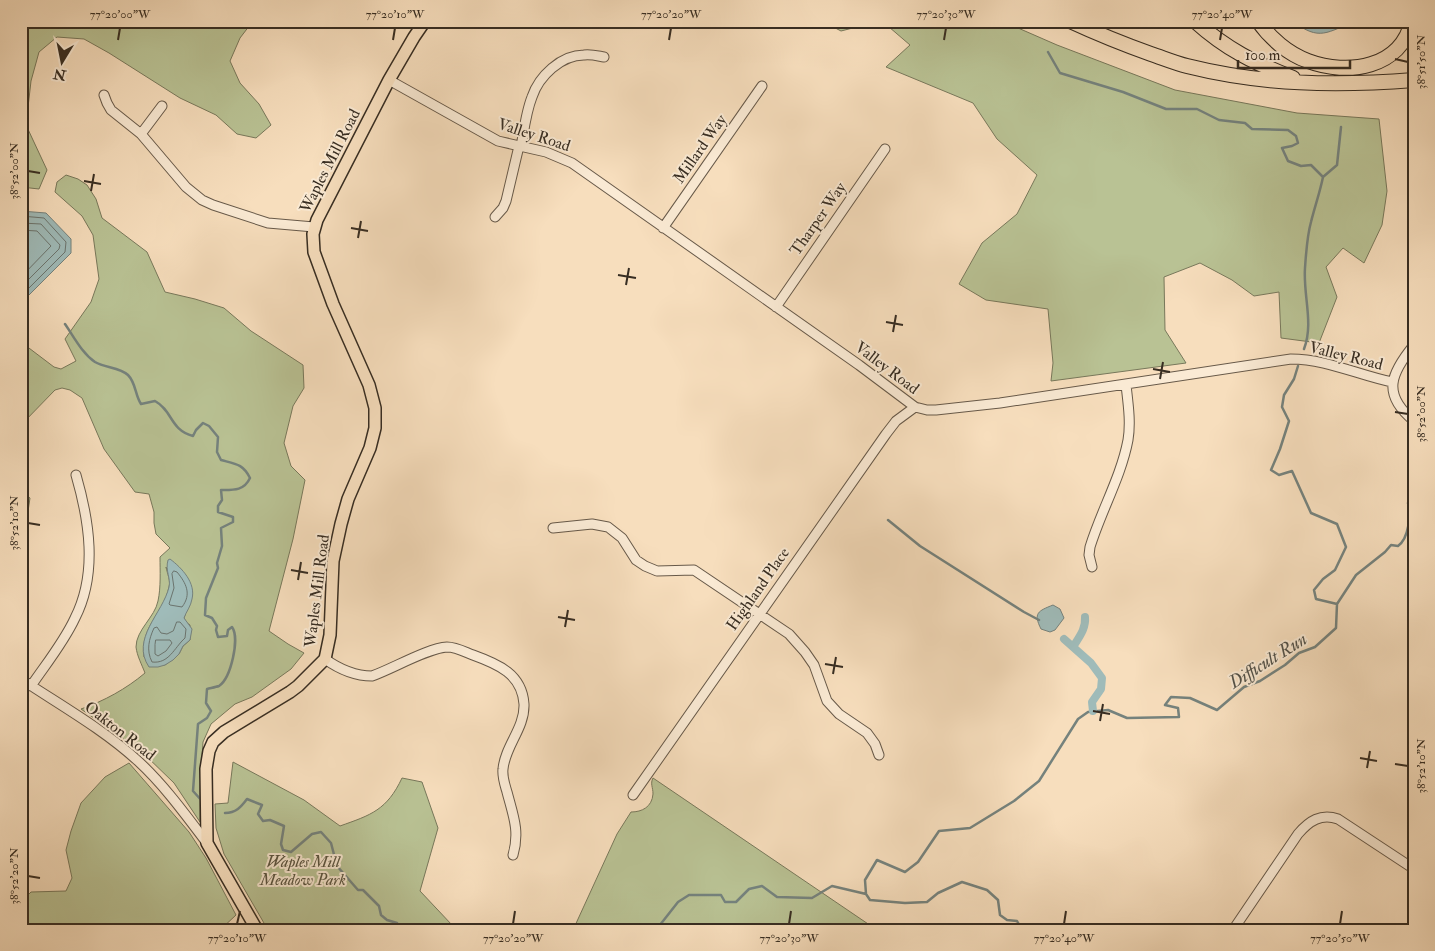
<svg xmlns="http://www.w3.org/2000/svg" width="1435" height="951" font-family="'IM FELL Double Pica',serif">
<rect width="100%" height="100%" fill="#f7debd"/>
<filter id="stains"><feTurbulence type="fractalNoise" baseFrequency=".004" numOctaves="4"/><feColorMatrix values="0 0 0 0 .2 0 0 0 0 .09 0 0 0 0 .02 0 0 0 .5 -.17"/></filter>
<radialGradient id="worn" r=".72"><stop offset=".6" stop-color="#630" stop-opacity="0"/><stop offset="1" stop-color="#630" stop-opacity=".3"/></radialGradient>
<path fill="#b9c294" stroke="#78785b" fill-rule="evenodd" d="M21,21H253L240,38L230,61L240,83L259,104L271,125L256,138L237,134L216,115L180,98L109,53L84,39L57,37L39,52L31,81L26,125L47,170L39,189L21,187Z
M822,21H880L841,31Z
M882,21H1002L1057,45L1175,90L1297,113L1379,119L1387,191L1382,225L1364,263L1343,248L1326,267L1337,297L1319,343L1281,338L1279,292L1254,296L1232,280L1200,263L1164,277L1165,330L1186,363L1051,381L1053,363L1048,309L986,300L959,284L982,243L1017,214L1037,175L997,139L973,103L886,67L910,45Z
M66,175L78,179L87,185L96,199L102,218L147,252L165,292L195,299L224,308L251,331L303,365L304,388L293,406L284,443L291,466L305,480L293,539L269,631L288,644L304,653L291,669L252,697L235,704L211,724L203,742L200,790V822L174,783L142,752L81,709C104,701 126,689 145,673C142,665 137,656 136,647C136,630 155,617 158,601C161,587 160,571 160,557L170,548L156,534L154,523V512L149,494L135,492L104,449L82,398L70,390L62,388L55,390L21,425V342L54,367L61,369L76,361L65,339L91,302L99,279L93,235L82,216L55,192L57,182ZM166,567L186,612L184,618L186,622L190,625V640L183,646L179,654L165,665L144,657C140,626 164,613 169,587C171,581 167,573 166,567Z
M21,491L30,498L21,558Z
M233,762L304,800L340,826C371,815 387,810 402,778L422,782L438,828L420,891L452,925L458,930H268L224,854L216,828L215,804L228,803Z
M129,763L189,832L206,858L236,915L220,930H21V902L31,892L66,891L72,878L66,850L71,831L81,803L105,777Z
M653,778L877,930H573L617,834L631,812C642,812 652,807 653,794C653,787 650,784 653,778Z"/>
<path fill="#9fbbb9" stroke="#75827d" d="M1293,21H1355C1328,32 1319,42 1293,21Z
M21,211L46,213L71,239V253L25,299L21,307Z
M170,559C182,568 196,583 192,599C191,606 186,612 184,618L192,629L190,640L183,646L179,654L173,660L165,665L158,667H149C130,639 163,613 169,587C171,578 165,571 168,560Z
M1053,605L1060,609L1064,618L1055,630L1050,632L1041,629C1033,613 1038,611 1053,605Z"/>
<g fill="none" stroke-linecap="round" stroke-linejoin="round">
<path stroke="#6b746e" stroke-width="1" d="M21,216L44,218L66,242L65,252L21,296
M21,223L41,224L60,245L59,249L21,287
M21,230L37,231L51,246L21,277
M174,571L177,572C186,583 192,594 182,607L170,605L169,604L174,588L172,574Z
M177,622H180L186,629L185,638C174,648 169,664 152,662C146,650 149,639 154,628L157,627L161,633L167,634L173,631Z
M156,640H170L172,643L166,651L158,656L155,654V645Z"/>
<path stroke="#75827d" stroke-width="2.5" d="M1048,52L1060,73L1123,92L1166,109H1197L1219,120L1245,123L1252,129L1288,130L1296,136L1298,143L1292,146L1282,148L1288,161L1301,166L1311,165L1323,177
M65,324C74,337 82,353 95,362C105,368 120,367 128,375C136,383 135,395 141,404L155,401C173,411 170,430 193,436L196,430L203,423L209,426L218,437L217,452L221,460C236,464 243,464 250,478C244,491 233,490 221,490L222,500L218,506V512L233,517V522L221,528L222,546L217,563L218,568L206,598L205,615L212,618L217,626L216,630L218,637L227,636L228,630L232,627C240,638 231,678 219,686C216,687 211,688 207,689L206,703L211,711L207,718L198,724L193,791L202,801
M1304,349C1314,323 1303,296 1305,268C1306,254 1307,236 1311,222C1315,206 1320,192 1323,177L1337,165L1341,127
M888,520L920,546L1024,612L1039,620
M1337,604L1356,575L1385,552L1391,545L1398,546C1409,538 1411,515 1408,503L1414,489
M225,813C236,813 241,807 247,799L262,805L258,814L263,821L270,820L284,826L281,844L283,850L291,852L312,834L321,832L331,843L337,866L358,890H363L379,906L381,915L387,920L397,923L400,930
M866,894L870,900L905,903L927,902L938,893L962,882L987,890L998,900L1000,915L1007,920L1017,921L1022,930
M656,930L678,902L689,895H721L725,902H736L749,889L762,886L777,897L812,898L832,886L866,894L865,880L877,860L905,872L918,862L939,831L970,828L1014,801L1039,781L1078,719L1088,712L1108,710L1127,718L1179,717L1178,708L1165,705L1171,697L1190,698L1217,710L1244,687L1260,681L1285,665L1299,653L1315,647L1336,628L1337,604L1316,599L1314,590L1323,579L1335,570L1346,547L1337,524L1311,513L1292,471L1279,475L1271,470L1280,449L1289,421L1282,407L1284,395L1294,379L1298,366"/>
<path stroke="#9fbbb9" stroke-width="8" d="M1064,639L1091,663L1102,678L1101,689L1092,702L1093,711
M1073,647C1079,637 1086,629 1085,617"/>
<g stroke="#675949" stroke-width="11">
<path id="minor" d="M389,80L498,141L546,152L572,163L859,365L915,407L927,410H936L1000,403L1291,359C1326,359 1358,375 1392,382
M104,95L107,103L111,110L141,134L186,187L202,200L213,205L268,223L314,227
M141,134L162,106
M521,147C524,130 526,112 532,97C539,76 561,55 584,55C591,54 598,56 604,57
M495,217L503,208L506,201L519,146
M663,228L762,86
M776,307L885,149
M1414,345C1391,373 1381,394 1414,421
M553,528L592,524L608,527L622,538L636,560L645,566L657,571L694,570L789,634L805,652L814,665L827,701L839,714L867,733L875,744L879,755
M1092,567L1089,555L1090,547C1101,511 1121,477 1128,440C1131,422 1128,403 1126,385
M325,659C339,669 354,676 372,676C392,669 428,648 447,647C456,647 465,652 473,655C498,664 522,674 524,704C525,728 505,746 503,769C502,777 505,785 507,792C513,815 520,831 513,855
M21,679C60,705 103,729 138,761C164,785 185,814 207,843
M31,686C46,664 64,642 75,618C98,573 89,520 76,475
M633,795L886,434L896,421L915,407
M1233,930L1298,834C1309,821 1321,813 1338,819L1414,869"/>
</g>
<g stroke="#372d22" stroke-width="14">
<path id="major" d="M257,930L207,843L206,769L209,751L213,742L224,732L290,692L298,686L325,659L330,635L333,561L341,524L348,499L370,448L375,428V408L369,385L333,304L314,252L313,234L317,220L389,80L414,37L425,21"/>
</g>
<g stroke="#372d22" stroke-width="16">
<path id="highway" d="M1070,21C1096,33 1123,44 1151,54C1163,58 1175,63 1187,66C1263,85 1336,86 1414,80
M1195,21C1227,50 1255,63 1293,78
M1258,21C1270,38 1288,54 1308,61C1348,76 1401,68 1412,21"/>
</g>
<use href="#minor" stroke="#faead4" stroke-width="9"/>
<use href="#major" stroke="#f7debd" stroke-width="11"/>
<use href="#highway" stroke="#f7debd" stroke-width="14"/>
</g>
<path fill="none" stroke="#372d22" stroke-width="2" d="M118,40L120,28M393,40L395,28M669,40L671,28M944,40L946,28M1220,40L1222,28M1395,59L1408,62M28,171L40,173M84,181L101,184M91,191L94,174M351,228L368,231M358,238L361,221M618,275L636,278M626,285L629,268M886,322L903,325M893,332L896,315M1153,369L1170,372M1160,379L1163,362M1395,412L1408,414M28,523L40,525M291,570L308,573M298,580L301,562M558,617L575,620M565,627L568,610M825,664L843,667M833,674L836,657M1093,711L1110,714M1100,721L1103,704M1360,758L1377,761M1395,764L1408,766M1367,768L1370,751M28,876L40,878M237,924L240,911M513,924L515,911M789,924L791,911M1064,924L1066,911M1340,924L1342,911"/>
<g text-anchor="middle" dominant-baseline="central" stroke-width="4" stroke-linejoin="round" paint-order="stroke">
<g font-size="16" fill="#372d22" stroke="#faead4">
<text transform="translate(534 135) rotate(18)">Valley Road</text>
<text transform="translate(700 149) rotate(-55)">Millard Way</text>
<text transform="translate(330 161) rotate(-63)">Waples Mill Road</text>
<text transform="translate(818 219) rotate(-55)">Tharper Way</text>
<text transform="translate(1346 356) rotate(14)">Valley Road</text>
<text transform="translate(887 368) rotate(37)">Valley Road</text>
<text transform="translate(758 589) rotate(-55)">Highland Place</text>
<text transform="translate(317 591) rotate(-83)">Waples Mill Road</text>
<text transform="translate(120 731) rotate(38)">Oakton Road</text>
</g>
<g font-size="16" font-style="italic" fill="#58523e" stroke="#faead4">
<text x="303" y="862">Waples Mill<tspan x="303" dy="18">Meadow Park</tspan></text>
</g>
<g font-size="18" font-style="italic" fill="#515048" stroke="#faead4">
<text transform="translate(1268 661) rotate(-32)">Difficult Run</text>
</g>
</g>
<rect width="1435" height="951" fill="none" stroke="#f7debd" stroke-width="55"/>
<g transform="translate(62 62) rotate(190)" stroke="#faead4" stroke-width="4" paint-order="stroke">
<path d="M0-4L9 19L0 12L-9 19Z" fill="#372d22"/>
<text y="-8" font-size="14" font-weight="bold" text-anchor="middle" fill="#372d22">N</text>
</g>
<path d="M1238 60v8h112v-8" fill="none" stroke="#372d22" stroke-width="2.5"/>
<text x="1245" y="60" font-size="15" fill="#372d22" stroke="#faead4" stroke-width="4" paint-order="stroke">100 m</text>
<rect x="28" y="28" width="1380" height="896" fill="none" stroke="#372d22" stroke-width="2"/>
<g font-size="12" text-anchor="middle" fill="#372d22">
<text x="120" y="18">77°20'00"W</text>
<text x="395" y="18">77°20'10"W</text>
<text x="671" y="18">77°20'20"W</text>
<text x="946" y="18">77°20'30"W</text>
<text x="1222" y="18">77°20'40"W</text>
<text transform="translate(1421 62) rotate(-90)" y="4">38°51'50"N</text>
<text transform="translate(14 171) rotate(-90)" y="4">38°52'00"N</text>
<text transform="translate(1421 414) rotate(-90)" y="4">38°52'00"N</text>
<text transform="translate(14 523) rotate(-90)" y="4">38°52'10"N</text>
<text transform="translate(1421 766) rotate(-90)" y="4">38°52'10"N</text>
<text transform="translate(14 876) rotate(-90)" y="4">38°52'20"N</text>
<text x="237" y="942">77°20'10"W</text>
<text x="513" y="942">77°20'20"W</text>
<text x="789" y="942">77°20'30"W</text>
<text x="1064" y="942">77°20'40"W</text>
<text x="1340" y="942">77°20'50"W</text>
</g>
<rect width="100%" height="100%" filter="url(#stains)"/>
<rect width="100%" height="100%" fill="url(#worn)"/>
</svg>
